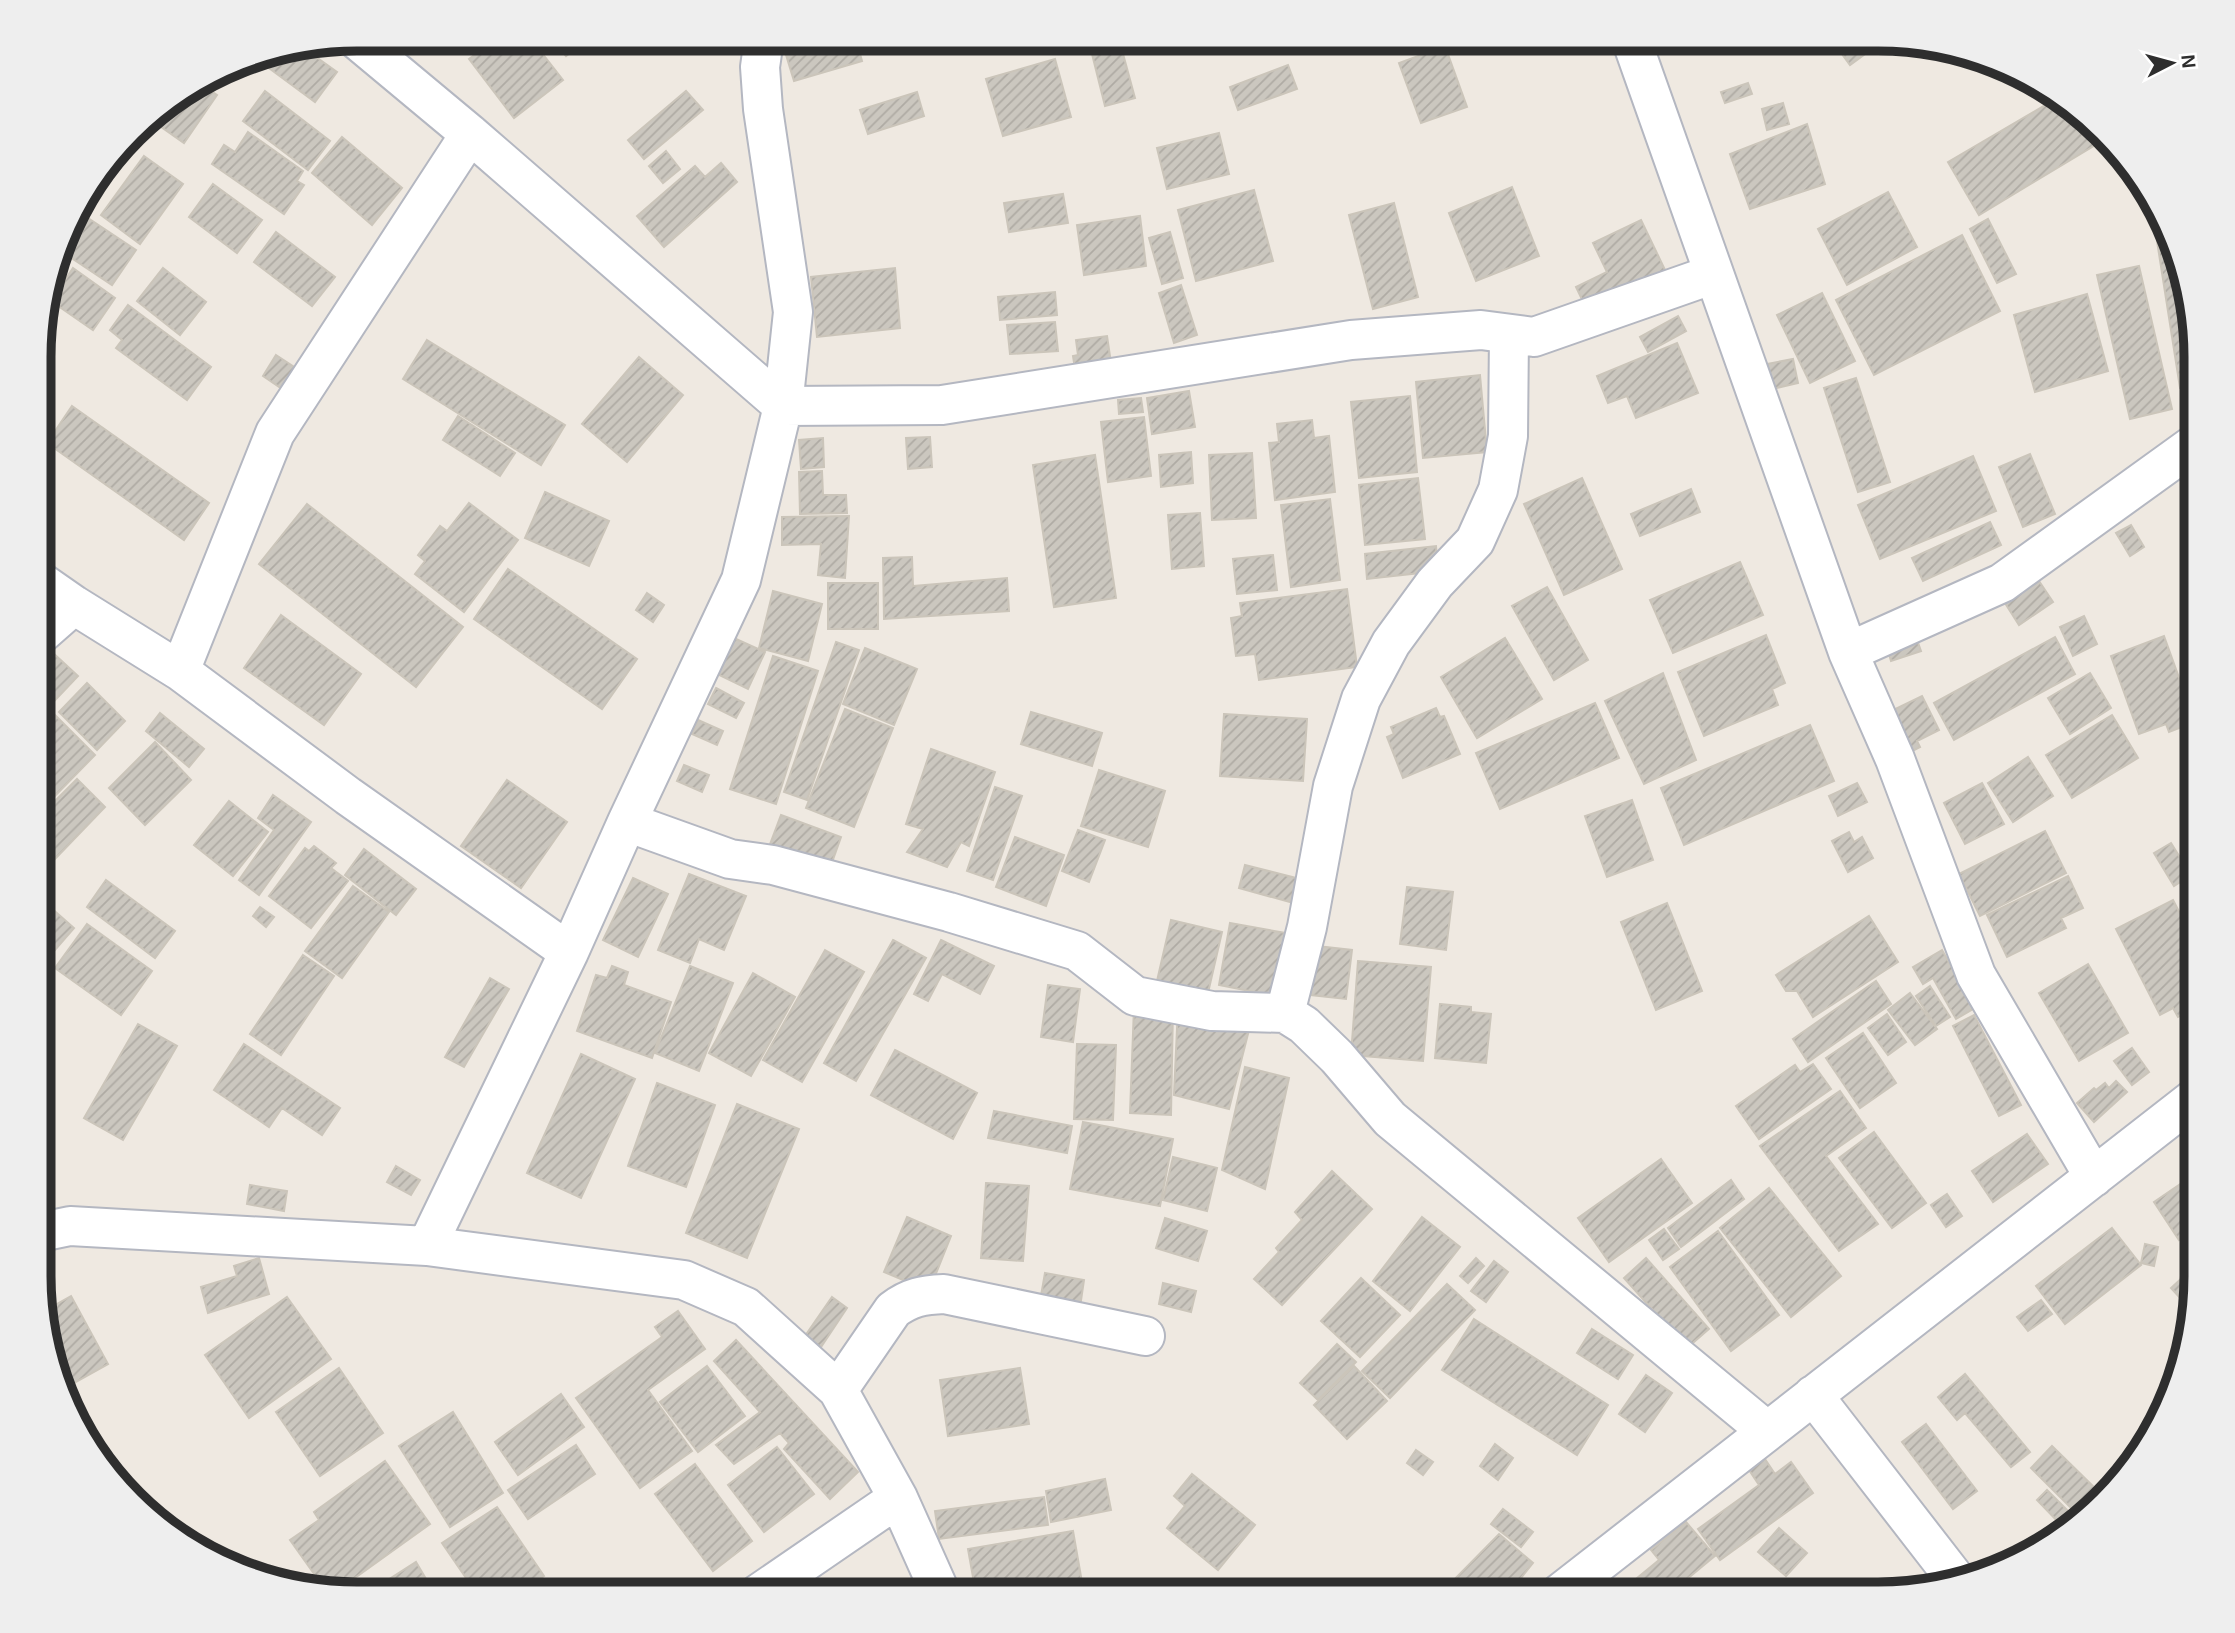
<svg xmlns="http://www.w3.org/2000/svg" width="2235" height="1633" font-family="Arial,sans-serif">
<defs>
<pattern id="building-hatch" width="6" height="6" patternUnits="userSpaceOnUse" patternTransform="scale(1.75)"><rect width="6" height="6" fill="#cbc7bf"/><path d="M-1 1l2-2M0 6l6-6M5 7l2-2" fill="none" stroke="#afaba4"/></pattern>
</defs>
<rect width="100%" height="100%" fill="#efe9e1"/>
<path fill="url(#building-hatch)" stroke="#cbc5ba" stroke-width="2" d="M437,39H463L446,51Z
M496,39H531L563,80L514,118L469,59Z
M552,39H588L566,56Z
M806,39H856L862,61L794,81L783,45Z
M1101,39H1119L1135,98L1105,106L1089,42Z
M1732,39H1761L1742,53Z
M1831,39H1865L1872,49L1850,65Z
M1870,39H1896L1879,51Z
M1445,46L1467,107L1421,123L1399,63Z
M305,49L337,72L315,102L258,60Z
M1055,59L1071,117L1003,136L986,79Z
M1288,65L1297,89L1238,110L1230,87Z
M1748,83L1752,94L1725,103L1721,92Z
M201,84L217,95L184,143L147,117Z
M265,91L330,141L308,170L243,121Z
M686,91L703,110L644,159L628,140Z
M917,92L924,116L868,134L860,110Z
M2059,97L2072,105L2102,141L1979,215L1948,162Z
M1783,103L1789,124L1767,130L1762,109Z
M1807,124L1825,184L1750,209L1730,154Z
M248,132L303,171L297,181L304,185L284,214L212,164L224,145L235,152Z
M1219,133L1229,174L1167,189L1157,148Z
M342,137L402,188L372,225L312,173Z
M666,151L680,169L663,183L649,166Z
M144,156L183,184L140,244L101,215Z
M721,163L737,182L664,247L637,216L695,166L705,177Z
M213,184L262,220L237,253L189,217Z
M1512,187L1539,256L1476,281L1449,213Z
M1254,190L1273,261L1196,281L1178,210Z
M1888,192L1917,247L1847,285L1818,229Z
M1063,194L1068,223L1009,232L1004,203Z
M1394,203L1418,297L1373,309L1349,215Z
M76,210L136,250L112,285L61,251L72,216Z
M1140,216L1146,266L1084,275L1077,225Z
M1988,219L2016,274L1997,283L1970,229Z
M1641,220L1666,272L1587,310L1576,287L1607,272L1593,243Z
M276,232L335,277L312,306L254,262Z
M1170,232L1183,278L1162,284L1149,238Z
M1962,235L2000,311L1874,375L1836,300Z
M2170,239L2196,337V386L2180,388L2157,241Z
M2139,266L2172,409L2130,419L2097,275Z
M73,268L115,298L93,330L51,301Z
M163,268L206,302L180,335L137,301Z
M895,268L900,328L817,337L811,277Z
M1181,285L1197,335L1174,343L1159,293Z
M1055,292L1057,315L1000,320L998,297Z
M1822,293L1855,361L1810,383L1777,315Z
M2087,294L2108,371L2035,392L2014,315Z
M128,305L211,367L187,400L116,348L122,340L110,330Z
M1678,316L1686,331L1648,352L1640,337Z
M1055,322L1058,351L1010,354L1007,325Z
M1107,336L1111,363L1075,369L1073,356L1078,355L1076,340Z
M427,340L565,425L541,465L403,379Z
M1677,343L1698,393L1636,418L1627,396L1608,403L1597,376Z
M276,355L305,374L291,395L263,376Z
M639,357L683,395L627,462L582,424Z
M1793,359L1798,383L1772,389L1767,364Z
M1480,375L1487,452L1423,458L1416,382Z
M1856,378L1890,482L1858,492L1824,388Z
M1189,391L1195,427L1152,434L1147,398Z
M1410,396L1417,472L1359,478L1351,402Z
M1141,398L1143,412L1119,414L1118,400Z
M72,406L209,503L184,540L47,443Z
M458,416L515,453L500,476L443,440Z
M1144,417L1151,476L1108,482L1101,422Z
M1312,420L1314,438L1329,436L1335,492L1275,500L1269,443L1279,442L1277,424Z
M930,437L932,467L908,469L906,438Z
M823,438L824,467L801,469L799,440Z
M1191,452L1193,483L1161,487L1159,455Z
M1252,453L1256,518L1212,520L1209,455Z
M2030,454L2055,514L2023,527L1999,467Z
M1095,455L1116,598L1054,607L1033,465Z
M1973,456L1996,511L1880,559L1858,505Z
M822,471L823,495H846L847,513L800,514L799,472Z
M1418,478L1425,539L1365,545L1359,485Z
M1582,478L1622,569L1564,595L1524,504Z
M1691,489L1700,512L1640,536L1631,514Z
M545,492L609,521L589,566L525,538Z
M1330,499L1340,580L1291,587L1281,505Z
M469,503L518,540L464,612L415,574L425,561L418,555L440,526L447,531Z
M307,504L463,627L416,687L259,564Z
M1200,513L1204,566L1172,569L1168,515Z
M849,516L845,578L818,575L821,544L782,545V517Z
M1990,522L2001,545L1923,581L1912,558Z
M2131,525L2144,547L2130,556L2116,533Z
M1436,546L1438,571L1367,579L1365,554Z
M1273,555L1277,590L1237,594L1233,559Z
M912,557L913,586L1007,578L1009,611L884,619L883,558Z
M1740,562L1763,615L1673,653L1650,600Z
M508,569L637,659L602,709L474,619Z
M2039,581L2053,602L2019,625L2005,603Z
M828,583H878V629H828Z
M1547,587L1588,660L1554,680L1512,606Z
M1347,589L1357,667L1259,680L1255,654L1236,656L1231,618L1242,616L1240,603Z
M773,591L822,604L808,661L759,648Z
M647,593L664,605L653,622L636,610Z
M281,615L361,674L324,725L244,668Z
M2084,616L2097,644L2073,656L2060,627Z
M725,634L765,652L748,689L709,670Z
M1915,634L1921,651L1891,661L1886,644Z
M1766,635L1785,683L1772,689L1778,705L1704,736L1678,672Z
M2164,636L2195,722L2169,732L2166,724L2139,734L2111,656Z
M2055,637L2075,674L1954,740L1934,703Z
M1505,638L1542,699L1477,738L1441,677Z
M836,642L859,650L807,800L784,792Z
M865,648L917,669L894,725L843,704Z
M52,652L78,676L41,715V663Z
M773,656L818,671L776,804L730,789Z
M1663,673L1696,760L1644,784L1605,701Z
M2090,673L2111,708L2070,734L2048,698Z
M87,683L125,721L97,750L59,712Z
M716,688L744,703L736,718L708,704Z
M1922,696L1939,730L1917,741L1920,747L1903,756L1883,715Z
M1595,703L1619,758L1500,809L1476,753Z
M1436,708L1440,717L1444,716L1460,754L1403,778L1387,737L1394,734L1391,727Z
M845,709L893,728L854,827L806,808Z
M50,710L95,755L43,808L41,719Z
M1031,712L1102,733L1092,766L1021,744Z
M160,713L204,749L189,767L146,731Z
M1224,714L1307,719L1303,781L1220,776Z
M2112,715L2138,758L2072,798L2046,755Z
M698,720L723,731L717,745L692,734Z
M1810,725L1834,781L1684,845L1661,788Z
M155,742L191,780L145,825L109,788Z
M931,749L995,772L969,846L961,842L947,867L907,852L923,829L906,824Z
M2028,757L2053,796L2013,822L1988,783Z
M684,765L709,775L702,792L677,781Z
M1099,770L1165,791L1148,847L1081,826Z
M77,779L105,807L53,861L41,849V815Z
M507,780L567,822L521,888L461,846Z
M1857,783L1867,802L1838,816L1829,796Z
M1982,783L2004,824L1965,844L1944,803Z
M995,787L1022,796L993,880L967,871Z
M273,795L311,822L259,895L239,880L274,830L258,818Z
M1632,800L1653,860L1607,877L1585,816Z
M229,801L268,832L233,876L194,845Z
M781,815L841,837L830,868L769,847Z
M1078,830L1105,840L1089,882L1062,871Z
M2045,831L2066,873L1980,916L1959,874Z
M1849,832L1854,842L1862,837L1873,858L1848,872L1832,841Z
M1015,837L1064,855L1046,906L996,887Z
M2171,843L2191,875L2174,886L2154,853Z
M314,846L336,863L331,868L348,881L311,928L269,896L305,848L309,851Z
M364,849L416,889L396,915L345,875Z
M1245,865L1304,880L1297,904L1239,888Z
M689,874L746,896L724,950L699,939L690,963L658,950Z
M2068,876L2083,908L2061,918L2066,928L2007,957L1987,915Z
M633,878L668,894L638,957L603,940Z
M106,880L175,931L155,958L87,907Z
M353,886L389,912L342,978L305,951Z
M1407,887L1453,892L1446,950L1400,944Z
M41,899L74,928L41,966Z
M2173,900L2196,944V1007L2178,1017L2173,1008L2160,1015L2116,929Z
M1667,903L1702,991L1656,1010L1621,922Z
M260,907L274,917L266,927L253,916Z
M1869,916L1898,962L1813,1017L1797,991H1786L1776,975Z
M1171,920L1222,932L1205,1006L1154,994Z
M1230,923L1286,933L1274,996L1219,985Z
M87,924L152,971L121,1015L55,968Z
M893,940L926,958L856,1081L824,1063Z
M941,940L994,966L980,994L942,974L928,1001L914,994Z
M1317,946L1352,950L1346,999L1311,995Z
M825,950L864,972L802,1082L763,1060Z
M1942,950L1975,1008L1956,1019L1933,978L1923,984L1913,967Z
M303,955L334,976L281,1055L250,1034Z
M1358,961L1431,967L1423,1061L1351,1055Z
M2088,964L2128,1033L2079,1061L2039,993Z
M612,966L628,972L624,985L671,1002L652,1058L577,1031L596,975L607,978Z
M690,966L733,983L699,1071L655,1053Z
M753,973L795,997L751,1076L709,1053Z
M490,978L509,989L464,1067L445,1057Z
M1876,981L1891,1004L1808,1062L1793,1039Z
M1048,985L1080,989L1073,1042L1041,1037Z
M1930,986L1950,1017L1936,1026L1916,996Z
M1910,993L1937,1029L1915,1045L1888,1010Z
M1440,1004L1471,1007V1012L1491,1014L1486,1063L1435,1058Z
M1134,1007L1173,1008L1171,1115L1130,1113Z
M1178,1007L1252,1018L1229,1109L1174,1095Z
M1887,1014L1906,1042L1888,1055L1868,1028Z
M1974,1015L2021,1105L1999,1116L1953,1026Z
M138,1024L177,1046L123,1140L84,1118Z
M1863,1033L1896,1083L1860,1108L1826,1058Z
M244,1044L340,1108L322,1135L282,1108L269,1127L214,1090Z
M1077,1044L1116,1045L1113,1120L1074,1119Z
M2132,1048L2149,1072L2132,1085L2114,1061Z
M895,1050L977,1093L953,1139L871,1095Z
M581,1054L635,1079L581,1198L527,1173Z
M1813,1064L1831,1089L1759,1139L1736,1106L1795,1065L1800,1072Z
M1245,1067L1289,1078L1265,1189L1222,1170Z
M2116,1081L2127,1092L2094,1122L2077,1103L2094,1088L2096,1090L2105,1083L2109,1088Z
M657,1083L715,1105L686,1187L628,1166Z
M1840,1091L1866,1128L1826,1156L1878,1224L1839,1251L1760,1146Z
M737,1104L799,1129L747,1258L686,1233Z
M994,1111L1072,1126L1067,1153L988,1138Z
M1083,1122L1173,1139L1160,1206L1070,1189Z
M1874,1132L1926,1203L1892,1228L1839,1158Z
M2027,1134L2048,1164L1993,1202L1972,1171Z
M1173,1157L1217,1168L1207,1211L1163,1200Z
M1661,1159L1692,1203L1609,1262L1578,1218Z
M396,1166L420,1180L411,1195L387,1182Z
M1332,1171L1372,1209L1282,1305L1254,1279L1279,1252L1276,1248L1302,1220L1295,1212Z
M1731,1180L1744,1199L1681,1247L1668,1228Z
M986,1183L1029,1186L1023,1261L981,1258Z
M2182,1183L2196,1203V1229L2179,1240L2154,1202Z
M250,1185L287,1191L284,1211L247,1204Z
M1769,1188L1841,1276L1791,1317L1720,1228Z
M1947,1194L1962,1216L1946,1227L1931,1205Z
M907,1217L951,1236L929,1291L884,1272Z
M1422,1217L1460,1247L1410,1311L1373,1281Z
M1165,1218L1207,1231L1198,1261L1156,1248Z
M2112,1228L2141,1265L2065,1324L2036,1286Z
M1664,1229L1679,1249L1663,1260L1649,1240Z
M1718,1231L1779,1315L1731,1351L1670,1267Z
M2145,1244L2158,1247L2154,1266L2141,1263Z
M259,1258L269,1294L208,1313L201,1287L237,1276L234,1266Z
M1476,1258L1484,1266L1468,1283L1460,1276Z
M1646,1258L1709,1329L1687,1348L1624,1278Z
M1494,1261L1508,1272L1486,1302L1471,1291Z
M2196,1265V1296L2193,1312L2171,1288Z
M1045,1273L1084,1280L1079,1314L1039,1307Z
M1361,1278L1400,1315L1360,1357L1321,1321Z
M1163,1283L1196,1291L1191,1312L1159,1304Z
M1447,1284L1475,1310L1390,1398L1362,1371Z
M71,1296L108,1364L65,1388L41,1313Z
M287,1297L331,1359L249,1418L205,1355Z
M832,1297L847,1308L821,1347L805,1336Z
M2041,1300L2052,1314L2028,1331L2017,1317Z
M678,1311L705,1349L648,1390L692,1451L640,1488L576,1398L662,1337L655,1327Z
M1474,1319L1608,1405L1577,1455L1442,1370Z
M1592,1329L1633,1355L1618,1379L1577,1353Z
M736,1340L858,1472L830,1499L784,1449L789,1443L780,1433L734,1464L716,1445L760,1412L714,1361Z
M1337,1344L1356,1362L1318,1400L1300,1383Z
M707,1366L745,1416L698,1452L660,1402Z
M1354,1366L1387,1401L1347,1439L1314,1405Z
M339,1368L383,1433L320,1476L276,1412Z
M1020,1368L1029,1424L948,1436L940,1380Z
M1965,1374L2030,1452L2011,1467L1965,1413L1957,1420L1938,1397Z
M1646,1375L1672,1393L1645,1432L1619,1414Z
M561,1394L584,1427L518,1475L495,1442Z
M453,1412L503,1493L450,1527L399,1446Z
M1926,1424L1977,1491L1953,1509L1902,1442Z
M1495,1444L1513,1458L1498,1480L1480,1466Z
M576,1445L595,1474L528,1519L508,1490Z
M2052,1446L2101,1494L2077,1514L2031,1468Z
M777,1447L814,1494L764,1532L728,1485Z
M1416,1450L1433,1462L1423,1475L1407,1463Z
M1765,1459L1775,1474L1791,1462L1813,1493L1720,1560L1698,1529L1759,1485L1749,1470Z
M385,1461L430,1524L334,1593L327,1592L290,1540L319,1520L314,1512Z
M695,1464L752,1541L713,1571L655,1494Z
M1192,1474L1255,1525L1218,1570L1167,1528L1185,1506L1174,1496Z
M1105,1479L1111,1510L1051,1522L1046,1491Z
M2047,1490L2074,1517L2062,1526L2037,1500Z
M1044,1497L1048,1525L939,1539L935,1511Z
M497,1507L544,1576L518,1594H477L442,1543Z
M1503,1509L1533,1532L1521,1547L1491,1524Z
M1686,1522L1715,1556L1669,1594H1642L1646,1591L1636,1579L1659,1560L1651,1550Z
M1779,1528L1807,1553L1786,1576L1758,1552Z
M1073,1531L1083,1588L1046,1594H976L968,1549Z
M1499,1534L1533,1563L1509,1593L1498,1584L1487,1594H1440Z
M416,1562L435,1594H366Z
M547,1582L555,1594H528Z"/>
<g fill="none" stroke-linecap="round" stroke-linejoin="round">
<g stroke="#b4b7c1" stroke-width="42">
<path id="minor" d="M356,39L470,134L783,406L942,405L1351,340L1481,330L1534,337L1714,274
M1631,39L1848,652L1895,759L1976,975L2094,1177
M41,582L74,605L180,671L348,796L569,952
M41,634L74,605
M1848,652L2002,583L2196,443
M180,671L275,433L470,134
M627,822L730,859L773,865L949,912L1077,951L1135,996L1212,1011L1285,1013L1304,1025L1337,1057L1390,1119L1767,1431
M1285,1013L1307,927L1333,786L1361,699L1391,643L1435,583L1475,541L1498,490L1508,436L1509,334
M41,1232L70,1226L427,1246L684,1280L746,1307L838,1390L898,1498L941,1594
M427,1246L569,952L627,822L741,580L783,406L793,312L763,109L760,67L764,39
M838,1390L893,1310C910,1297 923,1295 944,1294L1145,1336
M1813,1395L1954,1577
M758,1594L898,1498
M1559,1594L2196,1097"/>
</g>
<use href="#minor" stroke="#fff" stroke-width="38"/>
</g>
<path d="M0 0H2235V1633H0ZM357 51H1878A306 306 0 0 1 2184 357V1276A306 306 0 0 1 1878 1582H357A306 306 0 0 1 51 1276V357A306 306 0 0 1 357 51Z" fill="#eee" fill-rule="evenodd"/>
<path fill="none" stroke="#2e2e2e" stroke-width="9" d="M357 51H1878A306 306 0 0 1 2184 357V1276A306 306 0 0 1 1878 1582H357A306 306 0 0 1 51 1276V357A306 306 0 0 1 357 51Z"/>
<g transform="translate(2172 63) rotate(84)" stroke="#ffffff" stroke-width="5" paint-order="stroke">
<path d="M0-5L12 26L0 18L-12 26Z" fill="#2e2e2e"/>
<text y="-10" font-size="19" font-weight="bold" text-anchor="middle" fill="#2e2e2e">N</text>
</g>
</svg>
